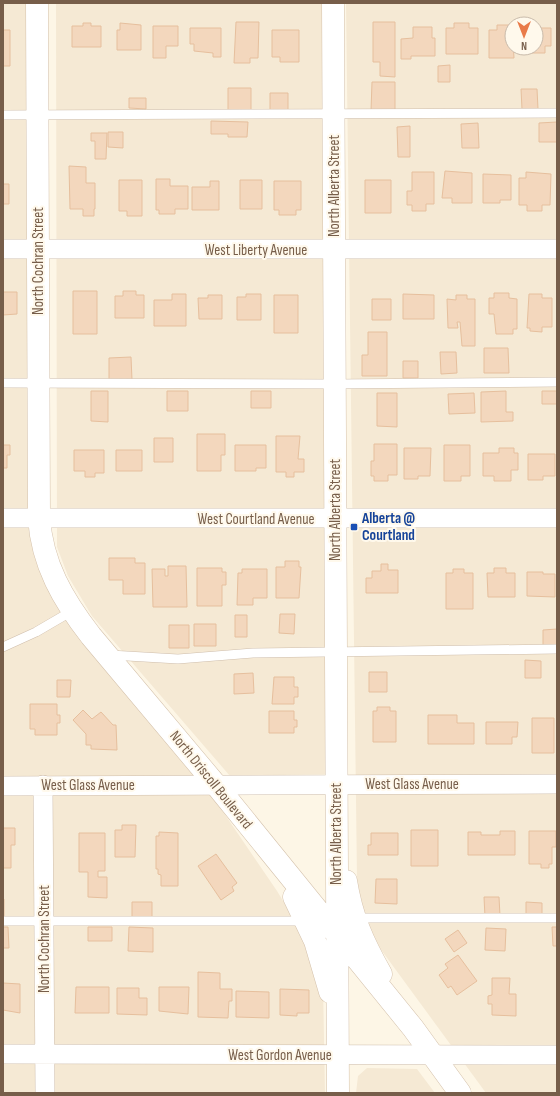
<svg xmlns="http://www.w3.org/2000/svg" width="560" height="1096" font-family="'Sofia Sans Condensed',sans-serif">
<rect width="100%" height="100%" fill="#fdf6e6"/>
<path fill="#f5e9d4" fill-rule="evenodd" d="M3,3H28L36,552L181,750L277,891L312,948L323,985L325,1093H3Z
M56,3H322L326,774L230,776L92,616L68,576L57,547Z
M346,3H557V1093H486L371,936L360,910L357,879ZM512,24H536V48H512Z
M367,1068L417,1069L435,1093H356L358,1076Z"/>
<path fill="#f3d7bd" stroke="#e6bf9d" d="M236,22H259L258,58H250V63H234Z
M373,22H395V77L380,76V62H373Z
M83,23H91V26H101V47H72V26H83Z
M120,23L141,25V50H117V30H120Z
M454,23H469V28H478V54H446V28H454Z
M497,25H512L514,58H489V30H497Z
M153,26H178V46H166V58H153Z
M413,27H432V38H435V56H411V59H401V39L413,38Z
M190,28H221V57H213V53L194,51V44H190Z
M536,28H551V46H545V53H531V48H536Z
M3,30H10V66H3Z
M272,30H299V62H280V57H272Z
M450,65V82H438V66Z
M372,82H395V111H371Z
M228,88H251V112H228Z
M521,89H537L538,109H522Z
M270,93H288V112L270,111Z
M129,98H146V109L129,108Z
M211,121L248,122L247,137H228V134H211Z
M557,122V142H539V123Z
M478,123L479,148H462L461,124Z
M410,126V157H398L397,127Z
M108,132H123V148L108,147Z
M91,133H107L106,159H95V141H91Z
M69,166L86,167V183H95V209H94V216H83V209H70Z
M445,171L472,173V203H452V198H442Z
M412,172H434V204H426V211H412V205H407V191H412Z
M526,172L551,174L550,205H542V211H527V205H519V178H526Z
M483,174L511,175V200H500V203H483Z
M156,179H170V186H188V209H175V214H159V210H156Z
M119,180H142V216H127V211H119Z
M240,180H262V209H240Z
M365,180H391V213H365Z
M210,181H219V210H192V187H210Z
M274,181H301V210H296V215H279V210H274Z
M3,184H9V204H3Z
M73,291H97V334H73Z
M123,291H136V295H144V318H115V296H123Z
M3,292H17V314L3,315Z
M494,293H509V298L517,299V329H513V334H496L494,314H489V298H494Z
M172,294H186V326H154V300H172Z
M246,294H261V320H237V297H246Z
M403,294L434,295V319H403Z
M529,294H542V298H552V327H542V332L530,331V328H527Z
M208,295H222V319H199L198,298H208Z
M274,295H298V333H274Z
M456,295H467V299H475V346H462L460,322H457L458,328H448L447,299L456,300Z
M372,299H391V320H372Z
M368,332H387V376H362V355H368Z
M484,348H508L509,373H484Z
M440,352H456L457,373L441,374Z
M131,357L132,380L109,381V358Z
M403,361H418V378H403Z
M91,391H108V422L91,421Z
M167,391H188V411H167Z
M251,391H271V408H251Z
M506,391V412H513V421L481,422V392Z
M542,391H557V404H542Z
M377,393H397V427L377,426Z
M474,393L475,413L449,414L448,394Z
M197,434H225V455H221V471H197Z
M276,436H300L298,459H304V472H294V477H286V472H276Z
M154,438H173V462H154Z
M374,444H397V475H388V481H374V476H371V461H374Z
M3,445H10V455H7V468H3Z
M235,445H266V468H256V471H235Z
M444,445H470V476H461V481H444Z
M404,448H431L430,476H418V479H404Z
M499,448H514V453H518V470H511V481H494V476H483V453H499Z
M74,450H104V473H95V477H85V471H74Z
M116,450H142V471H116Z
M528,454H555V476H543V480H528Z
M109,558H135V563H145V594H123V580H109Z
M285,561H299V567H301L299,598H276V567H285Z
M381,564H388V570H398V593H366V578H372V571H381Z
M168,566H186L187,607H153L152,569H165V576H168Z
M197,568H222V572H226V585H222V606H197Z
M494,568H506V573H515V597H488L487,573H494Z
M242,569H267V598H253V605H237L238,573H242Z
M453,569H464V573H473V609H446V573H453Z
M527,572H543V574H555V597L527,596Z
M280,614H295L294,634L279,633Z
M235,615H247V637H235Z
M194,624H216V646H194Z
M169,625H189V648H169Z
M557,629V648H543V630Z
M525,660L541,661V678H525Z
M369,672H387V692H369Z
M253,673L254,693L234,694V674Z
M274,677H294V687H298V697H294V704H272Z
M57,680H71L70,697H57Z
M30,704H57V715H60V723H57V735H35V729H30Z
M377,707H390V711H396V742H373V711H377Z
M83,710L92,719L101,712L113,725H116L117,750L91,749V745H86V734L73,720Z
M269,711H294V720H297V727H294V733H269Z
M428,715H457V723H474V744H428Z
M532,718H554V753H532Z
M486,722H518L517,737H512V744H486Z
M122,825H136L135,857H115V830H122Z
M3,828H15V845H11V868H3Z
M411,830H438V866H411Z
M500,831H515V855H468V832H481V835H500Z
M529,831H556V847H552V864H549V868H541V864H529Z
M159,832L178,833V886H161V875L158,874V869H156V836H159Z
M79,833H105V871H98V877H107V898L88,897V872H79Z
M371,833H398V855H368V845H371Z
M216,854L237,883L232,887L234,891L221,900L198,866Z
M376,879H397V904L375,903Z
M484,897H499L500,916L485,917Z
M3,899H4V917H3Z
M132,902H152V918L132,917Z
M526,902L542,903V917L526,916Z
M3,927H8L9,948H3Z
M88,927H112V941H88Z
M129,927L153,928V952L128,951Z
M552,927H557V946H553Z
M486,928L506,929L505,951L485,950Z
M458,930L467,943L454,952L445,939Z
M458,955L477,981L457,995L451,986L448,988L439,975L448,968L445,964Z
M198,972L220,973V989H232V1001H229L228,1018L198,1017Z
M492,978H510L509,994H516V1016L492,1015V1004H488V996L492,995Z
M3,983L20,984V1013L3,1010Z
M76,987H109V1013H75Z
M159,987H189L188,1014L159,1011Z
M117,988H139V998H147V1015L117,1014Z
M280,989L309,990V1013H297V1016L280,1015Z
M236,991L269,992V1018L236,1017Z"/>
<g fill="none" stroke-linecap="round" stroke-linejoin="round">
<g stroke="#cfbeac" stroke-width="10">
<path id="service" d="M3,115L557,113
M3,383L334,384L557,382
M3,647L36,632L72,611
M110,655L178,659L253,653L557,649
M356,918H557
M3,921H306"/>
</g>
<g stroke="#cfbeac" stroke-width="20">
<path id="minor" d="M3,249H557
M3,518H557
M43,785L45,1093
M3,786L557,784
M3,1054L557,1055"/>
</g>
<g stroke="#d4c1ab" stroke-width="23">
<path id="secondary" d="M37,3L39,518C42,564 63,600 91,636L216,785L413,1028L460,1093
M333,3L338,1093
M346,881C352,918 363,942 381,974
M294,897L315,941L330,992"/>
</g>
<use href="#service" stroke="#fff" stroke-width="9"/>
<use href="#minor" stroke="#fff" stroke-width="19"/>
<use href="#secondary" stroke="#fff" stroke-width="22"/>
</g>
<rect fill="#1a4fb4" stroke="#fff9ec" stroke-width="1.5" x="350" y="523" width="8" height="8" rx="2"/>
<g text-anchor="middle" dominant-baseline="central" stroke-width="4" stroke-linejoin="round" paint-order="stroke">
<g font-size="15" fill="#775e4a" stroke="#fff9ec">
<text transform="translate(334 186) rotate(-90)">North Alberta Street</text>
<text x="256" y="250">West Liberty Avenue</text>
<text transform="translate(38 261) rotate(-90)">North Cochran Street</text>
<text transform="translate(335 510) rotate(-90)">North Alberta Street</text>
<text x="256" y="519">West Courtland Avenue</text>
<text transform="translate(211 780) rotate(51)">North Driscoll Boulevard</text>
<text x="412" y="784">West Glass Avenue</text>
<text x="88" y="785">West Glass Avenue</text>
<text transform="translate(336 834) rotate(-90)">North Alberta Street</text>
<text transform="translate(44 939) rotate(-90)">North Cochran Street</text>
<text x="280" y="1055">West Gordon Avenue</text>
</g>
<g font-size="15" font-weight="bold" fill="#164399" stroke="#fff9ec" text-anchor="start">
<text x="362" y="518">Alberta @<tspan x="362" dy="17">Courtland</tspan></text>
</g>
</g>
<rect width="560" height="1096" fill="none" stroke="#775e4a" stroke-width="8"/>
<g transform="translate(524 36) rotate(180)"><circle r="19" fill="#fff9ec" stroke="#c9bbab"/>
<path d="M0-3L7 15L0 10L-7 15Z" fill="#e97b49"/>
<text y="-6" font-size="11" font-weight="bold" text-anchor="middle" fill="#775e4a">N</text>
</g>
</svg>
